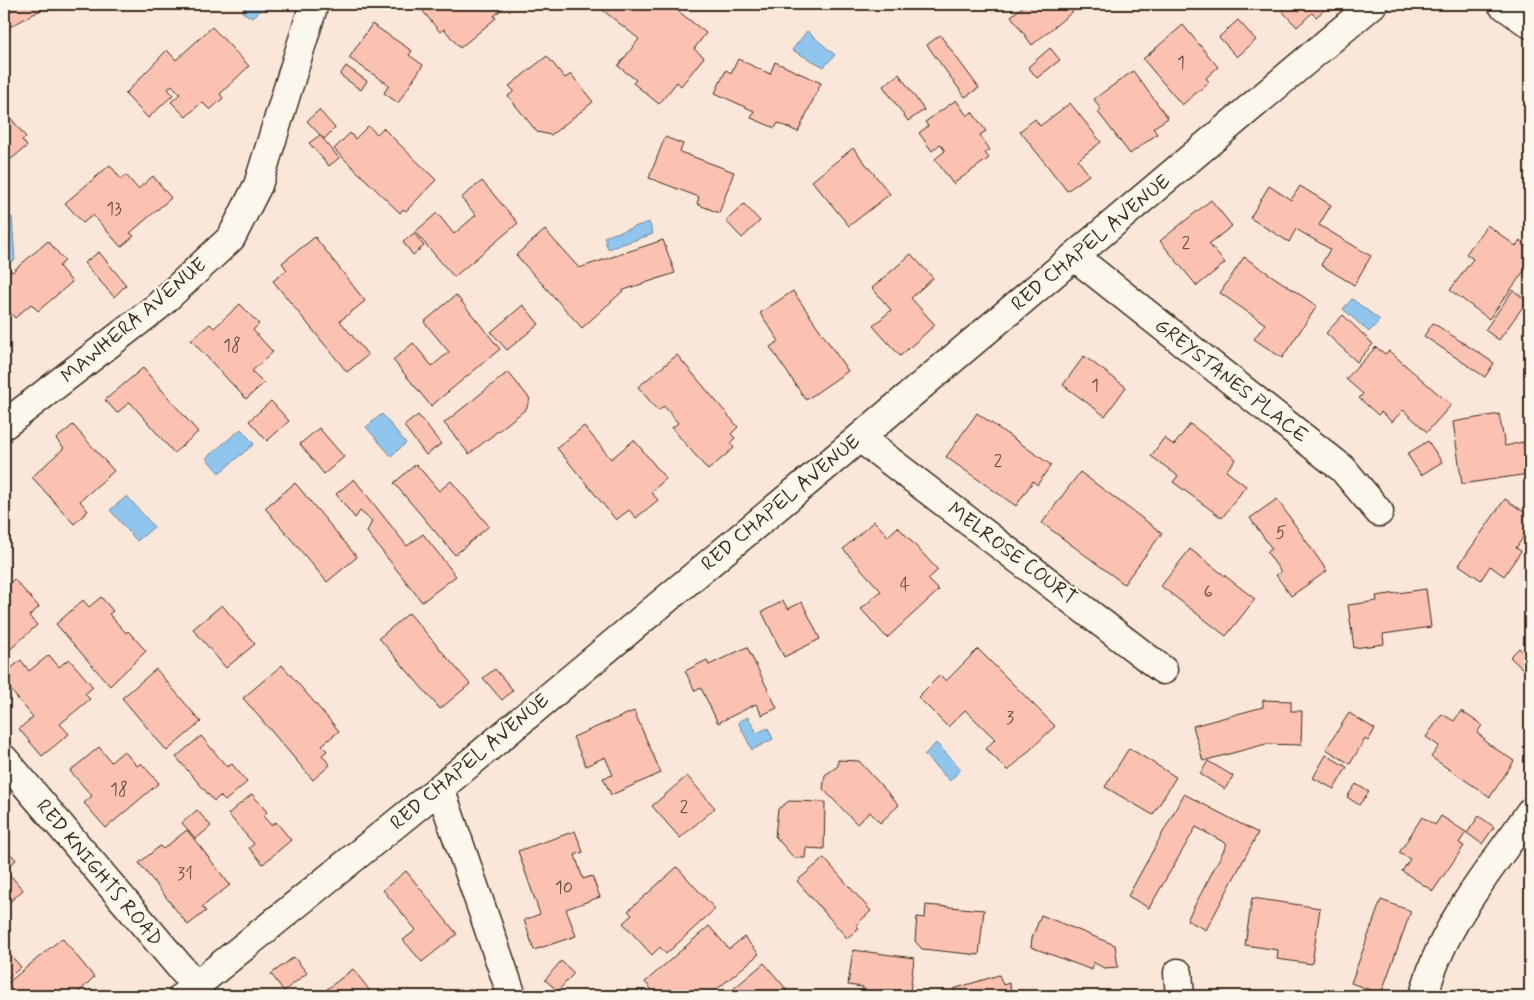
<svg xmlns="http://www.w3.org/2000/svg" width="1534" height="1000" font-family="Mynerve,sans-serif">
<rect width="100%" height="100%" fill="#fbe7da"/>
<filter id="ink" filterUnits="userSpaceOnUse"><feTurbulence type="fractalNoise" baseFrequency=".02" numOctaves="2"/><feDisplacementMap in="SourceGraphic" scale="10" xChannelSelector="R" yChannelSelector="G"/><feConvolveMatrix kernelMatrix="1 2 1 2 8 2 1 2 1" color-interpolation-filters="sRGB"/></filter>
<g filter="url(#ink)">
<path fill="#90c5ed" stroke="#6e879a" d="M242,4H268L252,18L242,12L244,7Z
M807,31L835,55L824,67L792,50Z
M4,217H12L15,260L4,263Z
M649,222L653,234L608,249L604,237Z
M1352,299L1380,320L1369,332L1343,309Z
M382,414L406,443L391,456L366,427Z
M241,429L254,444L219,473L206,458Z
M127,496L154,527L137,541L110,510Z
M748,717L757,733L768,728L773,739L752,750L738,722Z
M936,743L961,769L950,781L924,755Z"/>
<path fill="#fbc2b1" stroke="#3b2a1e" d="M4,4H52L4,30Z
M417,4H503L505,6L494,16L496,18L460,48L444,29L440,32Z
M603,4H669L706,33L694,49L704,57L681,86L677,82L659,104L633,83L636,80L618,66L639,39L600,8Z
M1026,4H1082L1032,45L1011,16Z
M1284,4H1331L1316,17L1312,13L1297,27L1282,11L1287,6Z
M1238,20L1256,40L1237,57L1219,37Z
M372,24L412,51L409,55L423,65L398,103L384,93L389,85L349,58Z
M1183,25L1218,67L1206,78L1209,82L1182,105L1143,59Z
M212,27L249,66L220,94L223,98L210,110L202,102L186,117L171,102L180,94L172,85L168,89L173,95L148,118L125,94L167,50L176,60Z
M940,35L979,88L965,97L927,45Z
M1050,48L1060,60L1037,78L1028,67Z
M547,56L565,78L571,74L593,102L551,135L537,132L508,96L514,91L509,86Z
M738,59L770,74L775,62L821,83L798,132L778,123L775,128L751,118L754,111L715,93L726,70L731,73Z
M346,66L367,81L361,90L340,75Z
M1133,71L1168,118L1153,128L1157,134L1130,154L1098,112L1101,110L1094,99Z
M899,74L924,110L908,121L883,86Z
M956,100L967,116L972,112L986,131L980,135L990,150L985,153L989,158L953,184L935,159L945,151L940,144L932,151L919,133L928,126L925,122Z
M1070,103L1101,142L1078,160L1089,175L1067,191L1020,131L1035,119L1040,126Z
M4,110L26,137L22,140L27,146L4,165Z
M319,110L335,128L324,139L307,121Z
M368,126L377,134L383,128L436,180L406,211L403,209L400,213L334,149L350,133L355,139Z
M320,135L339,158L329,166L309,143Z
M665,137L683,144L680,152L734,172L719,213L697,204L699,197L649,178Z
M853,148L890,194L849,226L812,181Z
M110,165L121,179L126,175L138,189L153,176L171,198L130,233L134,236L121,247L93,215L83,223L65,203Z
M482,181L518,223L454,277L415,232L437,213L454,234L476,215L461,198Z
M1269,186L1291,200L1300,186L1331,205L1319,225L1371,256L1354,285L1321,265L1330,249L1296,229L1289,242L1250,218Z
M1211,200L1232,226L1209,244L1225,263L1197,286L1160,241Z
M744,204L760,221L742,238L726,221Z
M1487,225L1516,246L1520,241L1530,249V263L1489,319L1450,290L1473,259L1466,254Z
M545,230L579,268L663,240L675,273L624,290L582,328L516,255Z
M414,233L424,246L413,255L403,242Z
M315,237L365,301L340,321L368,355L347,372L273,281L287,270L282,263Z
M48,241L65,261L59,266L72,282L38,311L31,304L15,318L4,306V269L7,267L12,272Z
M99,252L126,285L114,297L84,263Z
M911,254L933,278L911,298L935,325L900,356L873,326L891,310L872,288Z
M1244,257L1317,306L1282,358L1254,339L1265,324L1220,293Z
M1513,290L1527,301L1499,340L1485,330Z
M793,291L848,371L806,400L770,347L779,341L760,313Z
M456,295L500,349L431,406L393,360L413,343L432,366L449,352L424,322Z
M240,304L259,324L253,330L273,352L252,371L264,383L246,399L191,340L210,324L214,328Z
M523,305L539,324L507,350L491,332Z
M1343,315L1373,344L1357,362L1326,333Z
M1433,323L1494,363L1485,377L1424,336Z
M1376,347L1385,354L1389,351L1451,405L1427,432L1403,410L1392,422L1381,412L1378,415L1359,398L1363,394L1346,379Z
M677,355L738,427L731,434L735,438L730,443L734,448L708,470L672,428L678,423L664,406L658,411L638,387Z
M1084,356L1126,387L1105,416L1063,385Z
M143,368L198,432L174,453L130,402L117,413L105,400Z
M508,372L530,399L526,409L469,454L444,423Z
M271,401L289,421L267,441L249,421Z
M977,413L1051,465L1037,485L1033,481L1016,506L946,457Z
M1499,414L1505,446L1523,442L1528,474L1462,484L1453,422Z
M418,415L441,444L426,455L404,426Z
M1190,424L1236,459L1226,471L1246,486L1222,518L1173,482L1178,476L1151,456L1164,438L1174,445Z
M73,425L114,471L80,501L88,511L74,524L32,477L64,448L56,439Z
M584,426L611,459L634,440L666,479L651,492L658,500L636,518L629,510L616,520L557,448Z
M319,428L344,457L324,474L300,444Z
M1428,441L1442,462L1421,475L1407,454Z
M416,464L439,491L451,481L489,526L455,555L394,483Z
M1080,472L1162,533L1124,584L1042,523Z
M354,479L407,546L423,534L456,576L422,602L367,532L372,521L360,511L355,518L336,494Z
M295,483L357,557L327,582L265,508Z
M1277,499L1327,571L1291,596L1276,575L1281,572L1267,552L1272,549L1250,518Z
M1505,499L1530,516V527L1516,548L1521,551L1504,576L1490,566L1481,580L1459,565Z
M874,521L888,536L898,527L938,570L928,579L939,590L887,638L861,609L881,591L843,549Z
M1190,549L1255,599L1226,636L1161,586Z
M14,579L39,607L29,616L37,625L4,655V585L6,587Z
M1426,589L1431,627L1383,634L1384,644L1354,648L1348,605L1377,601L1376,596Z
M101,597L113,611L109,614L126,633L128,631L146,651L110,686L56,624L83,600L89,607Z
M783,601L788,609L802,602L820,639L784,657L762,612Z
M222,605L255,644L226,668L193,629Z
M409,613L470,684L440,709L379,638Z
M747,647L777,708L762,715L756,704L718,723L701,688L695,691L685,671L707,660L709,665Z
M1519,648L1530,659V670L1527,673L1510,657Z
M978,649L1055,726L1008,771L986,749L995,739L965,710L948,727L918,697L940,675L946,681Z
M49,655L59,667L69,659L93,687L85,694L90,699L60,724L69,734L42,756L19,729L33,717L4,682V674L21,660L29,671Z
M282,665L339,731L322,745L327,751L322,755L330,765L313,780L243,698Z
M156,669L201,722L167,751L122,698Z
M495,669L513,690L502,700L483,678Z
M1263,700L1291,701V711H1302L1301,745L1266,744L1203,761L1193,726L1263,707Z
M634,711L661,773L611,795L603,778L613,775L605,757L586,766L573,737Z
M1461,711L1482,725L1477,733L1485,739L1484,741L1514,761L1490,797L1431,757L1439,746L1426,737L1442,714L1454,721Z
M1349,713L1375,729L1368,741L1365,739L1350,764L1326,749Z
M201,736L227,767L232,764L247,782L225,801L220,796L214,801L176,757Z
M99,747L111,762L124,751L137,766L141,763L159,783L106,828L84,803L92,796L70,771Z
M1129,748L1176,777L1153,815L1105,787Z
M1326,755L1347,767L1334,789L1313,778Z
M838,760L859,761L899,805L880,823L870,812L857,824L823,789L825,775L838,766Z
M1208,761L1233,776L1225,789L1200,774Z
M687,776L715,808L680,838L652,806Z
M1356,784L1369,792L1359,805L1347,797Z
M252,794L267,812L263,816L271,825L276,822L291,840L263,864L249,848L254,844L228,814Z
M1184,794L1258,833L1206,930L1187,920L1227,844L1196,827L1149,908L1128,896Z
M789,801L825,802L824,849L806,848L805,858H794L775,836L778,809Z
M197,810L211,826L196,839L182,823Z
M1441,816L1466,832L1459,843L1464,846L1433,891L1402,871L1410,859L1399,853L1422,817L1435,825Z
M1479,816L1494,827L1482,844L1467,833Z
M187,830L230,885L202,907L206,911L188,925L139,863L160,846L163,849Z
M575,831L583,852L575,855L583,879L592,876L600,897L566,909L576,936L534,950L524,920L540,914L518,851Z
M4,846L16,860L5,869L23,890L4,907Z
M824,858L871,911L856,925L859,928L847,938L797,881Z
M677,867L715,909L666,954L660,947L652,955L623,923L632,915L628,911Z
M406,871L457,934L422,962L403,940L416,930L383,890Z
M1252,898L1320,908L1312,964L1277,959L1278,950L1245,945Z
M1381,900L1411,911L1381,994L1351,983Z
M926,905L984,910L979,955L922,949L915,941L917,917L925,918Z
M1530,911V922L1524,917Z
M1041,915L1115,945L1118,967L1104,968L1093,962L1092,970L1031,947L1032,938Z
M709,926L729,949L744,937L759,954L709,996H657L645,982Z
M62,938L94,977L75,996H7L4,992V986Z
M6,950L21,967L4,982V952Z
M853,950L914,958L910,992L903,996H862L863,987L848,985Z
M294,957L307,973L284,991L271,974Z
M561,961L574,973L558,991L545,980Z
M764,963L787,990L783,993L786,996H725Z
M353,969L374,996H318Z
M999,975L1003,985L1009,983L1013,996H955L953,989Z
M627,989L633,996H618Z"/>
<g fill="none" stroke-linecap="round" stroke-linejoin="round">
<g stroke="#3b2a1e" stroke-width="31">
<path id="minor" d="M1075,257L1343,469L1379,512
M4,425L157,307L231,238L258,185L314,4
M860,438L1163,670
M4,759L196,986
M440,788L512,996
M1178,973L1180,996
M183,996L440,788L813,477L1373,4
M1424,996C1440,927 1491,869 1530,812"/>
</g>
<g stroke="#3b2a1e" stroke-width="31">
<path id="primary" d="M1502,4L1530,24"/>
</g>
<use href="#minor" stroke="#fbf7ec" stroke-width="28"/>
<use href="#primary" stroke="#fbf7ec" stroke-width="28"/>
</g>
</g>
<g text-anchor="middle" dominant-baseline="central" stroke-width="4.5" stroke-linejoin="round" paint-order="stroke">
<g font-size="18" fill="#6b5043">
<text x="1181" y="63">1</text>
<text x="114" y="209">13</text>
<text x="1186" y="243">2</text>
<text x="232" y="346">18</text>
<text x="1095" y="386">1</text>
<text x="998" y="461">2</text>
<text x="1281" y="533">5</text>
<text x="905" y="585">4</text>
<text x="1208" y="592">6</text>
<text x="1010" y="718">3</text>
<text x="119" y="790">18</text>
<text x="684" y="807">2</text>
<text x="185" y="874">31</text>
<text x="564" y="888">10</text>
</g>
<g font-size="20" fill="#3b2a1e" stroke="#fbf7ec">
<text transform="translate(1091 243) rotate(-40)">RED CHAPEL AVENUE</text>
<text transform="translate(134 321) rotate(-40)">MAWHERA AVENUE</text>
<text transform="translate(1231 381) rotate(38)">GREYSTANES PLACE</text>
<text transform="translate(781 503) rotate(-40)">RED CHAPEL AVENUE</text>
<text transform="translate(1012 554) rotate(37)">MELROSE COURT</text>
<text transform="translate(470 762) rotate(-40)">RED CHAPEL AVENUE</text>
<text transform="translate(99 873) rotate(50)">RED KNIGHTS ROAD</text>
</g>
</g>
<rect width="1534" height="1000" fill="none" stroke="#fbf7ec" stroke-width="20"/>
<rect x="10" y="10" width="1514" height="980" fill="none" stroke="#3b2a1e" stroke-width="2" filter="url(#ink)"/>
</svg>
